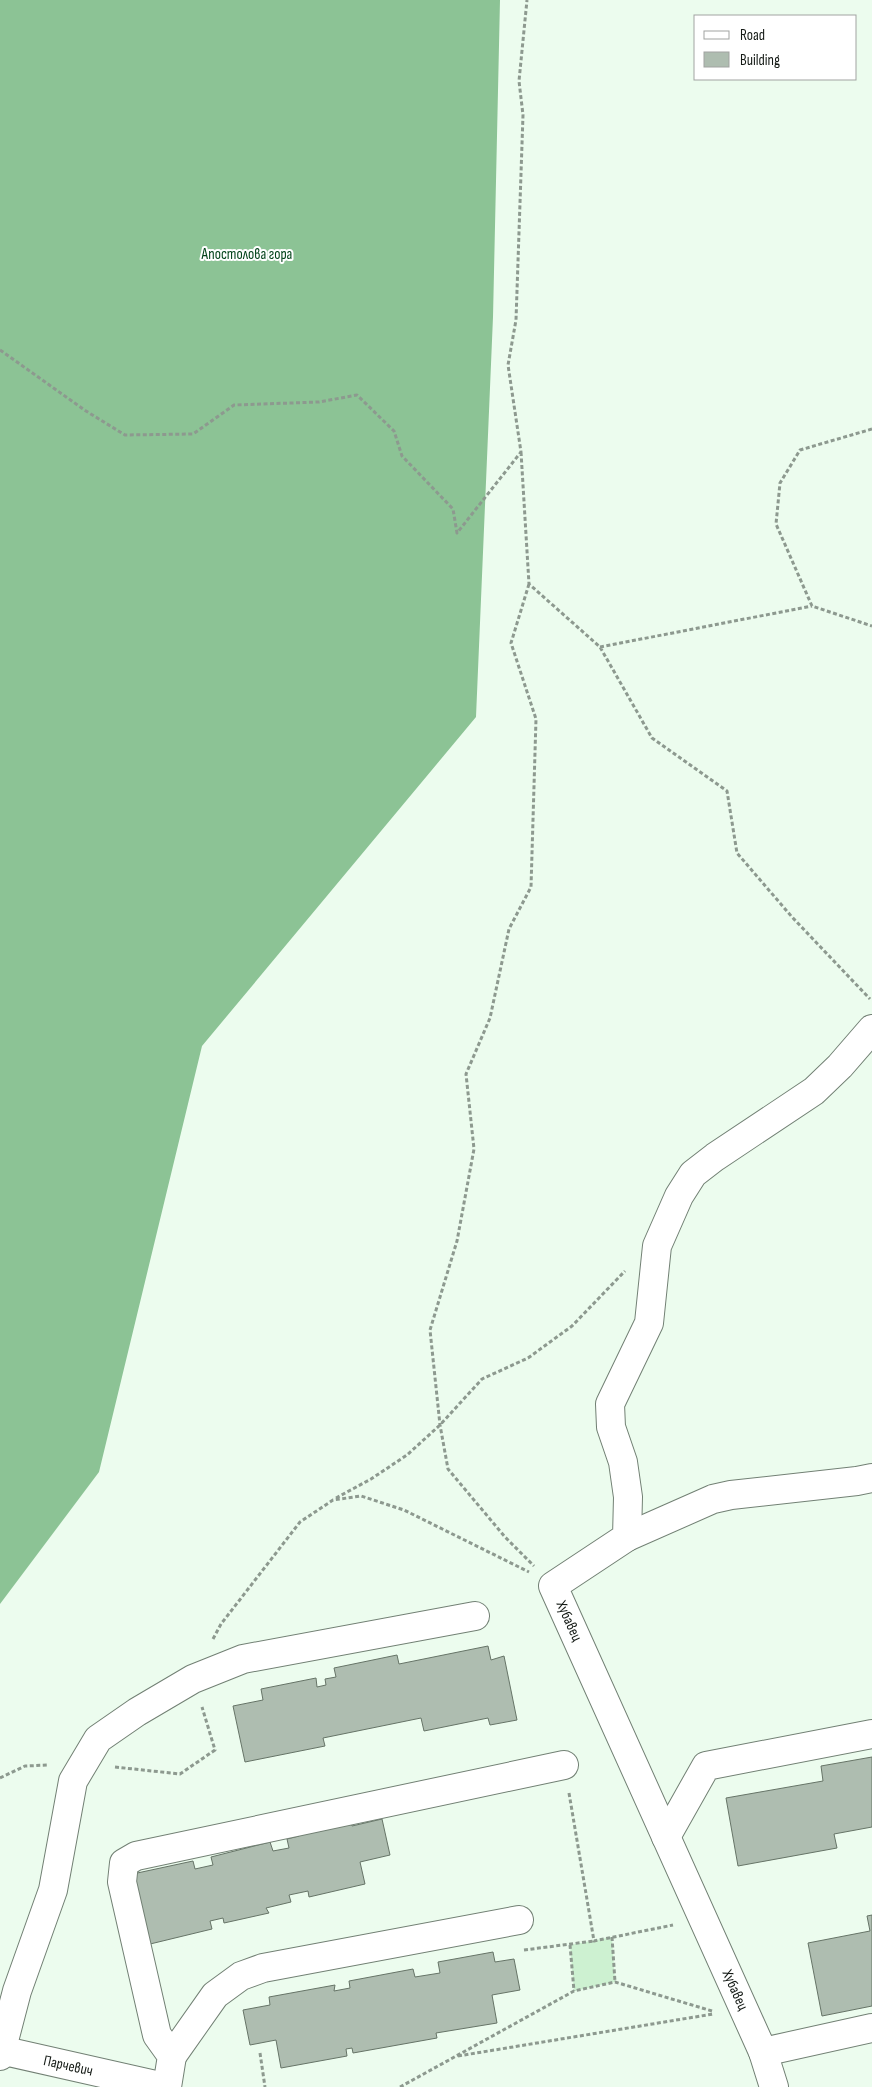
<svg xmlns="http://www.w3.org/2000/svg" width="872" height="2087" font-family="'Sofia Sans Condensed',sans-serif">
<rect width="100%" height="100%" fill="#ecfcee"/>
<path fill="#cdf1d1" d="M612,1937L615,1982L574,1991L570,1945Z"/>
<path fill="#8cc395" d="M0,0H500L493,317L476,717L202,1046L99,1472L0,1604Z"/>
<path fill="#aebdb0" stroke="#667467" d="M488,1646L491,1660L504,1656L517,1720L490,1725L488,1718L424,1731L421,1718L323,1738L325,1746L245,1762L233,1706L263,1700L261,1689L316,1678L317,1687L326,1685L325,1679L336,1677L334,1668L397,1655L399,1664Z
M872,1757V1827L834,1834L837,1848L738,1866L726,1798L823,1781L821,1766Z
M350,1817L352,1826L382,1819L390,1855L360,1862L365,1884L309,1897L308,1891L289,1895L291,1902L266,1908L269,1913L224,1923L223,1918L210,1921L212,1929L146,1945L128,1875L193,1861L195,1869L213,1865L211,1857L270,1842L273,1851L289,1848L287,1839L299,1836L298,1829Z
M872,1915V2006L822,2016L808,1943L870,1931L867,1916Z
M493,1952L495,1962L514,1959L520,1990L492,1995L497,2023L436,2033L437,2038L353,2053L352,2048L346,2049L347,2056L281,2068L276,2040L250,2045L243,2010L270,2005L269,1997L335,1985L334,1991L350,1988L349,1981L413,1969L415,1977L440,1973L438,1962Z"/>
<g fill="none" stroke-linecap="round" stroke-linejoin="round">
<g stroke="#728074" stroke-width="30">
<g id="minor">
<path d="M627,1537L713,1499L731,1495L857,1481L872,1478"/>
<path d="M666,1837L706,1766L872,1734"/>
<path id="s1" d="M0,2050L164,2087"/>
<path d="M763,2052L872,2028"/>
<path d="M0,2056L17,1991L53,1890L73,1781L98,1739L137,1712L193,1679L243,1659L475,1616"/>
<path d="M172,2056L215,1995L241,1976L263,1968L519,1920"/>
<path d="M167,2087L172,2056L157,2035L122,1882L124,1863L136,1856L564,1765"/>
<path d="M774,2087L763,2052L553,1586L627,1537L628,1497L623,1462L611,1427L610,1404L649,1323L657,1246L679,1196L693,1174L715,1157L814,1091L840,1066L872,1029"/>
</g>
</g>
<path stroke="#8d998f" stroke-width="3" stroke-dasharray="4 2.5" stroke-linecap="butt" d="M0,350L86,411L125,435L193,434L234,405L319,402L357,395L394,431L402,456L453,509L457,533L521,452L508,365L516,320L523,115L519,81L527,0
M872,429L800,450L780,483L776,524L812,606L872,626
M521,452L529,584L600,647L652,738L727,791L737,853L792,917L870,999
M529,584L511,643L536,719L531,887L509,929L490,1018L466,1074L474,1149L457,1241L430,1330L440,1425L448,1469L505,1537L534,1566
M600,647L812,606
M336,1498L371,1479L407,1455L440,1425L482,1379L528,1358L572,1326L625,1271
M213,1639L221,1624L300,1522L333,1500L361,1496L404,1510L529,1572
M115,1767L180,1774L215,1750L202,1707
M0,1778L25,1766L49,1765
M569,1793L594,1941L673,1925
M612,1937L615,1982
M570,1945L574,1991
M524,1950L594,1941
M260,2053L265,2087
M458,2056L713,2014
M400,2087L574,1991L615,1982L712,2011"/>
<use href="#minor" stroke="#fff" stroke-width="28"/>
</g>
<g text-anchor="middle" dominant-baseline="central" stroke-width="4" stroke-linejoin="round" paint-order="stroke">
<g font-size="15" fill="#024319" stroke="#fff">
<text x="247" y="254">Апостолова гора</text>
</g>
<g font-size="15" fill="#141a15" stroke="#fff">
<text transform="translate(569 1621) rotate(66)">Хубавец</text>
<text transform="translate(735 1990) rotate(66)">Хубавец</text>
<text stroke="none"><textPath href="#s1" startOffset="70">Парчевич</textPath></text>
</g>
</g>
<rect x="694" y="15" width="162" height="65" fill="#ffffff" stroke="#a1a3a1"/>
<rect x="704" y="31" width="25" height="8" fill="#ffffff" stroke="#a1a3a1"/>
<text x="740" y="40" font-size="15" fill="#141a15">Road</text>
<rect x="704" y="52" width="25" height="15" fill="#aebdb0" stroke="#a1a3a1"/>
<text x="740" y="65" font-size="15" fill="#141a15">Building</text>
</svg>
